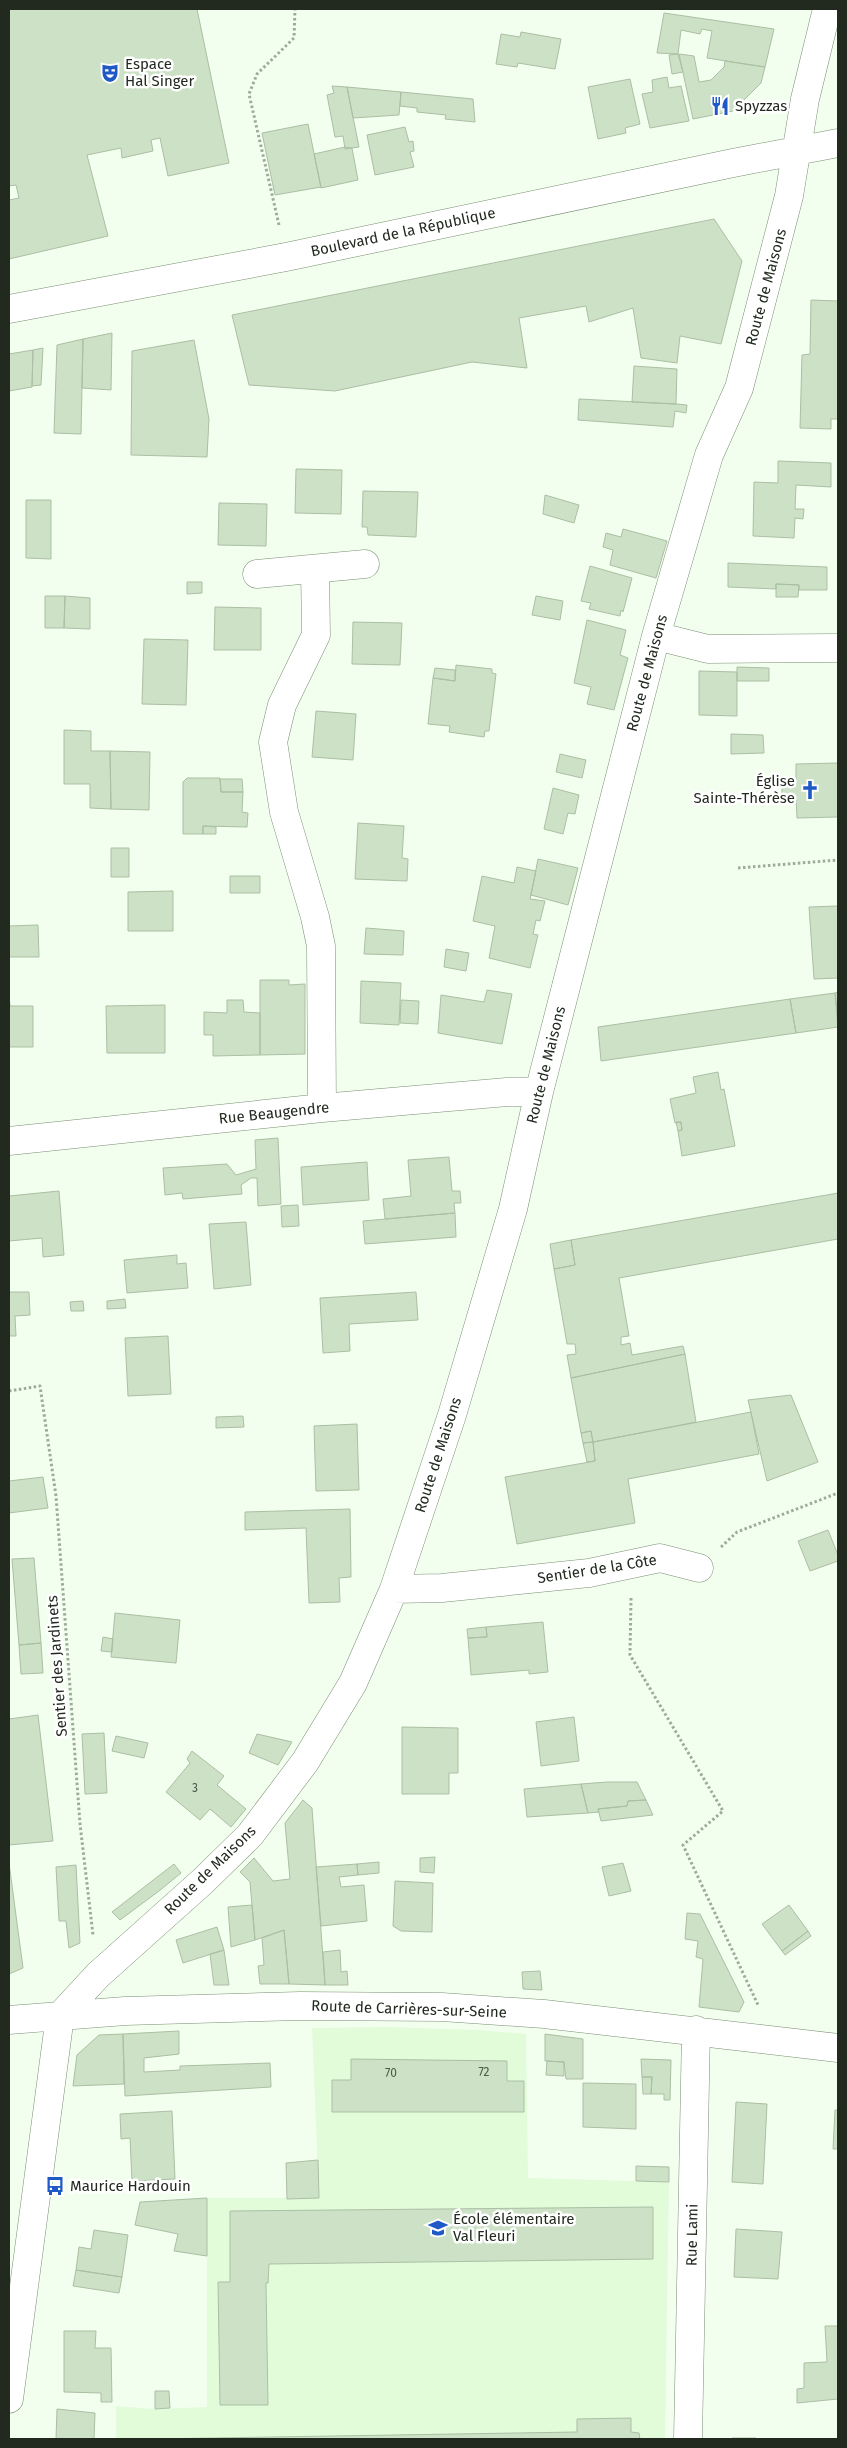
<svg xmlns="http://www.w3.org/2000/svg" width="847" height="2448" font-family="'Fira Sans',sans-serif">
<rect width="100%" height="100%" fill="#f2ffee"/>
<path fill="#e2fcda" d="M389,2027L478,2030L526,2034L528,2178L669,2182L665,2439H116V2406L155,2409L207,2407V2198H319L312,2028Z"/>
<path fill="#cce1c5" stroke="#abbfa4" d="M9,9H197L229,163L168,176L160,138L151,140L153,151L122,158L121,148L87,155L108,236L9,259V200L19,198L16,185L9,186Z
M664,13L774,29L765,67L707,58L712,31L702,29L700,34L681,30L678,54L657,53Z
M521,32L561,39L555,69L518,63L517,67L496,64L501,34L520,37Z
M678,54L683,72L672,74L669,55Z
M679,54L694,56L699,82L711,80L724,67L725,61L765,67L761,83L733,111L693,119Z
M667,77L669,88L681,86L689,121L650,128L642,94L653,92L652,80Z
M630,79L640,124L625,128L626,133L598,139L588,87Z
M332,86L347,87L359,147L345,149L343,136L335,137L327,95L334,93Z
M347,87L401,92L399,115L353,118Z
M401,92L473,99L475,122L445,119L446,115L417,112V108L400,106Z
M308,124L321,187L275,195L262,133Z
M405,127L409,142L413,141L414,151L410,152L414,167L375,175L367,135Z
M345,147L352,148L358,180L321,188L314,154Z
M714,219L742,261L721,344L680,336L677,363L641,358L633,308L589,322L586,306L519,318L527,368L472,362L335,391L249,385L232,315Z
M811,300L838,301V419H831V429L800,428L802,355L810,354Z
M112,333L111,390L82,388L83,339Z
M83,339L81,434L54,433L57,345Z
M194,340L209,419L207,457L131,455L132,351Z
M43,348L41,385L32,386L33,350Z
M33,350L32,387L9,391V354Z
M634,366L677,369L676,404L632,402Z
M579,399L676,404L687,405L686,413L675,411L673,427L578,420Z
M778,461L831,463V487L796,485L795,509H804L803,519L795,518L794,538L753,536L754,482L778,483Z
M296,469L342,470L341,514L295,513Z
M363,491L418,492L416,537L368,535L367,527H362Z
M545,495L579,505L574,523L543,514Z
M26,500H51V559L26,558Z
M219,503L267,504L266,546L218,545Z
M623,529L667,541L656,578L610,565L613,550L603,547L606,533L621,537Z
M728,563L827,567V590H799V585L776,584V589L728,587Z
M590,566L632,578L623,612L621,610L620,616L589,609L591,603L581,601Z
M187,582H202V593L187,594Z
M776,584L799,585L798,597H776Z
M45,596H65L64,628H45Z
M65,596L90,598V629L64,628Z
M536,596L563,601L560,620L532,615Z
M215,607L261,608V650H214Z
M587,620L626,630L620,655L628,658L614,710L587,704L591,687L574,683Z
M353,622L402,623L400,665L352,664Z
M144,639L188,640L186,705L142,704Z
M456,665L492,669V673L496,674L489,731H485L484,737L449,732L450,726L428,724L433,678L455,681Z
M737,667L769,668V681H737Z
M435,668L455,670V681L433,678Z
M699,671L737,672V716L699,715Z
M316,711L356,714L353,760L312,757Z
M64,730L91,731V751H110L111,809L90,808V784H64Z
M731,734L763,735L764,753L731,754Z
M110,751L150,752L149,810L111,809Z
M560,754L586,760L582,778L556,772Z
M838,763V817L797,818L796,797H782V784L796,783V764Z
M187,778H220L221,792H243L242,812L248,813L247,827L203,826V834H183V782Z
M220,779H242L243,792H221Z
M553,788L579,795L575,814L568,813L563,834L544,829Z
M358,823L404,826L402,858L408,859L407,881L355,879Z
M203,826L216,827V834H203Z
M111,848H129V877H111Z
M538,859L578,868L568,905L531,895Z
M517,867L536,871L530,899L545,901L540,921L536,920L533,934L538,935L530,968L489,958L495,926L473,921L482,876L514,883Z
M230,876H260V893H230Z
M173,891V931H128V892Z
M838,906V978L814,979L809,907Z
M38,925L39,957H9V975V926Z
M366,928L404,931L403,955L364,954Z
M446,949L469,953L466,971L444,967Z
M260,980H289V985L305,984V1054L260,1055Z
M361,981L401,983L399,1025L360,1023Z
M487,990L512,994L502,1044L438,1033L441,995L484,1002Z
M838,992V1008L837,1009L835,993Z
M835,993L838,1027L796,1033L790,999Z
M9,995L10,1006H33V1047H9Z
M790,999L796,1033L601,1061L598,1027Z
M227,1000H243L244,1012L260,1013V1055L213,1056V1035H204V1012L227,1013Z
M401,1000L419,1001L418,1024L400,1023Z
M165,1005V1053H107L106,1006Z
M718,1072L721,1090L724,1089L735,1146L682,1156L678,1131L682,1130L681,1122L675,1123L670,1099L696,1093L693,1077Z
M676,1122H681L682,1130L678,1131Z
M278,1138L281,1204L258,1206L257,1178H251L241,1185L242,1194L183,1199L182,1193L165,1195L163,1168L227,1164L236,1175L256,1169L255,1140Z
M449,1157L452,1191H460L461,1203H454L455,1213L385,1219L383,1199L411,1196L408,1160Z
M367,1162L369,1200L303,1205L301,1167Z
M59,1191L64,1255L43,1257L42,1238L9,1241V1196Z
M838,1193V1239L619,1278L629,1336L621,1337V1345L630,1343L632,1355L683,1346L685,1354L571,1378L567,1355L576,1354L575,1344H567L554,1269L575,1265L571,1240Z
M298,1205L299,1226L282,1227L281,1206Z
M455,1213L456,1237L365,1244L363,1221Z
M246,1222L251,1285L214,1289L209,1224Z
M571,1240L575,1265L554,1269L550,1244Z
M177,1255V1264L186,1263L188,1288L127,1293L124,1260Z
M9,1292H29L30,1315L15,1316L16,1336H9Z
M416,1292L418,1320L349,1324L350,1351L323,1353L320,1298Z
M125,1299L126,1308L107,1309V1301Z
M83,1301L84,1311H71L70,1302Z
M168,1336L171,1394L128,1396L125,1338Z
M685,1354L696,1422L593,1442L591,1431L581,1433L571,1378Z
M791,1395L818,1462L767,1481L748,1400Z
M751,1412L759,1454L628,1479L635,1523L517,1544L505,1477L595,1461L593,1442Z
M243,1416L244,1427L216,1428V1417Z
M357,1424L359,1490L316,1491L314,1426Z
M591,1431L593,1442L583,1443L581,1433Z
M593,1442L595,1461L587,1462L583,1443Z
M43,1477L48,1508L9,1513V1481Z
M350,1509L351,1577L339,1578L340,1602L309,1603L306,1528L245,1530V1512Z
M828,1530L838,1555V1561L810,1571L798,1541Z
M34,1558L41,1643L19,1645L12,1559Z
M115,1613L180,1620L176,1663L111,1657Z
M543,1622L548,1672L529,1674V1670L471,1675L468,1638L487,1637L486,1627Z
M486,1627L487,1637L468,1638L467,1629Z
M103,1637L113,1639L112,1652L101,1651Z
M41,1643L43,1673L21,1674L19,1645Z
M38,1715L53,1841L9,1845V1719Z
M574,1717L579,1761L541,1766L536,1722Z
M402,1727L458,1728V1773H449V1794H402Z
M104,1733L107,1793L85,1794L82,1734Z
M257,1734L292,1742L278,1765L249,1753Z
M116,1736L148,1743L144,1758L112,1751Z
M192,1751L224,1776L217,1785L246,1809L231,1827L210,1809L200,1820L166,1792L190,1763L187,1759Z
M607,1782H637L646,1800L628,1801L627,1806L598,1809L599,1812L588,1813L581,1784Z
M581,1784L588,1813L527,1817L524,1789Z
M303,1800L312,1808L325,1985L289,1984L284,1930L255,1940L250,1882L240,1872L254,1858L273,1881L290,1879L285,1823Z
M646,1800L653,1815L601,1821L598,1809L627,1806L628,1801Z
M435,1857L434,1873L420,1872V1858Z
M379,1862V1873L358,1875L357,1864Z
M9,1863L23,1968L9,1974Z
M623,1863L631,1891L609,1896L602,1867Z
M174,1864L181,1873L159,1891L120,1920L112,1912Z
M357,1864L358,1875L339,1877L341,1887L364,1885L367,1921L321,1926L316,1867Z
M76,1865L80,1943L69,1948L66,1921H59L56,1867Z
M395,1881L433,1883L432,1932L401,1931L393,1926Z
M252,1905L255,1940L231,1947L228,1907Z
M789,1905L808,1931L782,1951L762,1924Z
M687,1913L700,1914L744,2002L739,2012L699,2007L703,1959L696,1957L698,1941L685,1939Z
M217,1927L224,1950L183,1963L176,1940Z
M284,1930L289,1984H260L258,1966L264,1965L262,1938Z
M808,1931L811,1936L785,1955L782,1951Z
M224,1950L229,1985H214L210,1954Z
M340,1950L341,1972L347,1971L348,1985H325L323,1952Z
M540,1971L542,1990L523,1989L522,1972Z
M179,2031V2054L144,2058V2072L180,2070V2066L270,2063L271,2087L125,2096L123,2034Z
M123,2034L124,2084L73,2086L77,2055L99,2035Z
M545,2034L583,2039V2079H566L564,2062L545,2061Z
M351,2059L507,2061V2081H524V2112H332V2080H351Z
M641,2059L671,2060L670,2100H664V2094H651L652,2077H642Z
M547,2061L564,2062V2076L546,2075Z
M642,2077H652L651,2094H643Z
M583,2083L636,2084V2129L583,2127Z
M736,2102L767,2104L763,2184L732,2182Z
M835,2110H838V2149H833Z
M172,2111L175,2179L132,2181L130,2138L121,2139L120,2114Z
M318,2160L319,2198L287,2199L286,2163Z
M636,2166L669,2167V2182L636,2181Z
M207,2198V2256L174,2251L178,2234L135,2225L140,2202Z
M653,2207V2259L269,2264L268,2283H266L268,2405H220L218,2282H230V2211Z
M736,2229L782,2232L778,2279L734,2277Z
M94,2230L128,2235L122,2277L76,2270L79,2247L91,2249Z
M76,2270L122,2277L119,2293L73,2286Z
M825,2326H838V2399L797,2403V2389L804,2388V2363L827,2362Z
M64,2331H96L95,2348H111L112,2402H101V2393L64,2392Z
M155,2391H169L170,2408L155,2409Z
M57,2409L95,2413L94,2439H56Z
M631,2418V2432L639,2433L640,2439H151L577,2432V2419Z
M732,2438H756V2439H732Z"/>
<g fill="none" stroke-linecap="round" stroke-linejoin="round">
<g stroke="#7b8e74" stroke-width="29">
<path id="minor" d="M9,309L286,257L733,163L838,143
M315,570L316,635L282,705L273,742L284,812L315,917L321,946L322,1108
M257,574L365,564
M656,636L708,649L838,648
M9,1141L322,1108L507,1092H539
M394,1589L442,1588L589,1573L660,1558L699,1568
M60,2016L98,1975L203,1881L250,1835L305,1762L353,1683L394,1589L452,1415L513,1209L539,1092L656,636L709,455L739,388L789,196L805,99L827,9
M9,2020L125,2011L300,2006L442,2007L544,2014L838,2048
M9,2399L60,2016
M688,2439L696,2030"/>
</g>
<path stroke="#9faa9c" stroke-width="3" stroke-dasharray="2.5 2.5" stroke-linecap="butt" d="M279,225L249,94L257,74L294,38L295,9
M738,868L838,860
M9,1391L40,1386L56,1496L80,1824L93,1935
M721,1547L737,1532L838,1493
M631,1598L630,1655L723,1811L683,1845L758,2005"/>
<use href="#minor" stroke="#fff" stroke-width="28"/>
</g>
<defs>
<g id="theatre-bare" transform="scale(1.5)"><path d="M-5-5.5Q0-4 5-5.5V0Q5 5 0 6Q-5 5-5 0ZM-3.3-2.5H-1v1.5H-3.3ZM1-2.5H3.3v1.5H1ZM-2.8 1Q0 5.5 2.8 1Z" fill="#1f59c5" stroke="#fff" stroke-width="2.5" paint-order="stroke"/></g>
<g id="restaurant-bare" transform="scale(1.5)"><path d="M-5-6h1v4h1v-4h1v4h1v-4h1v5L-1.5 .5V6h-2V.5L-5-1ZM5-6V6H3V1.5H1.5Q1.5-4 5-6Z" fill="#1f59c5" stroke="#fff" stroke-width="2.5" paint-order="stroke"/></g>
<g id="church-bare" transform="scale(1.5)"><path d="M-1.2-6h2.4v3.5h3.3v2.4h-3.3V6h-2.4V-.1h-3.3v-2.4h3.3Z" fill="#1f59c5" stroke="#fff" stroke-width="2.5" paint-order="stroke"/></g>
<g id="bus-bare" transform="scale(1.5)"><path d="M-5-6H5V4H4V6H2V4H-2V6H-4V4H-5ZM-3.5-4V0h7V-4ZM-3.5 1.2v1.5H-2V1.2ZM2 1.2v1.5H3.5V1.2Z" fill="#1f59c5" stroke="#fff" stroke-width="2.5" paint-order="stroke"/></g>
<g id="school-bare" transform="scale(1.5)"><path d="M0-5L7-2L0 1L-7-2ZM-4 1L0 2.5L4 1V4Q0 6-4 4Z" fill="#1f59c5" stroke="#fff" stroke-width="2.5" paint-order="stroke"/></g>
</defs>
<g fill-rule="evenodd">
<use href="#theatre-bare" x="110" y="73"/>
<use href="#restaurant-bare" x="720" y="106"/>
<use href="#church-bare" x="810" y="790"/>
<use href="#bus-bare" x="55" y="2186"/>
<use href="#school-bare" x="438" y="2228"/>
</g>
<g text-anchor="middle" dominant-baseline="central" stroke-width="5" stroke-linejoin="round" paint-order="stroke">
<g font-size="12" fill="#4c5849">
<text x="195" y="1788">3</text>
<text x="484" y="2072">72</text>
<text x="391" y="2073">70</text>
</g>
<g font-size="15" fill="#222a20" stroke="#fff" text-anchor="start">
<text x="125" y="64">Espace<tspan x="125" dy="17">Hal Singer</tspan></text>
<text x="735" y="106">Spyzzas</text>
<text x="795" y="781" text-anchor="end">Église<tspan x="795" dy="17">Sainte-Thérèse</tspan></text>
<text x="70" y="2186">Maurice Hardouin</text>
<text x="453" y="2219">École élémentaire<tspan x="453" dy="17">Val Fleuri</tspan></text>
</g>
<g font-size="15" fill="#222a20" stroke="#fff">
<text transform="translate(403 232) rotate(-12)">Boulevard de la République</text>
<text transform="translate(766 287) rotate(-75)">Route de Maisons</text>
<text transform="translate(647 673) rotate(-75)">Route de Maisons</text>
<text transform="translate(546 1065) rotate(-76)">Route de Maisons</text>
<text transform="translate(274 1113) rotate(-6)">Rue Beaugendre</text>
<text transform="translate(438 1455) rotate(-72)">Route de Maisons</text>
<text transform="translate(597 1569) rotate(-9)">Sentier de la Côte</text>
<text transform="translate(57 1666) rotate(-94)">Sentier des Jardinets</text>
<text transform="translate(210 1870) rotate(-44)">Route de Maisons</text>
<text transform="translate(409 2009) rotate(2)">Route de Carrières-sur-Seine</text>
<text transform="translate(692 2235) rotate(-89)">Rue Lami</text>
</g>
</g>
<rect width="847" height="2448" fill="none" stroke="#222a20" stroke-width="20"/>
</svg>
